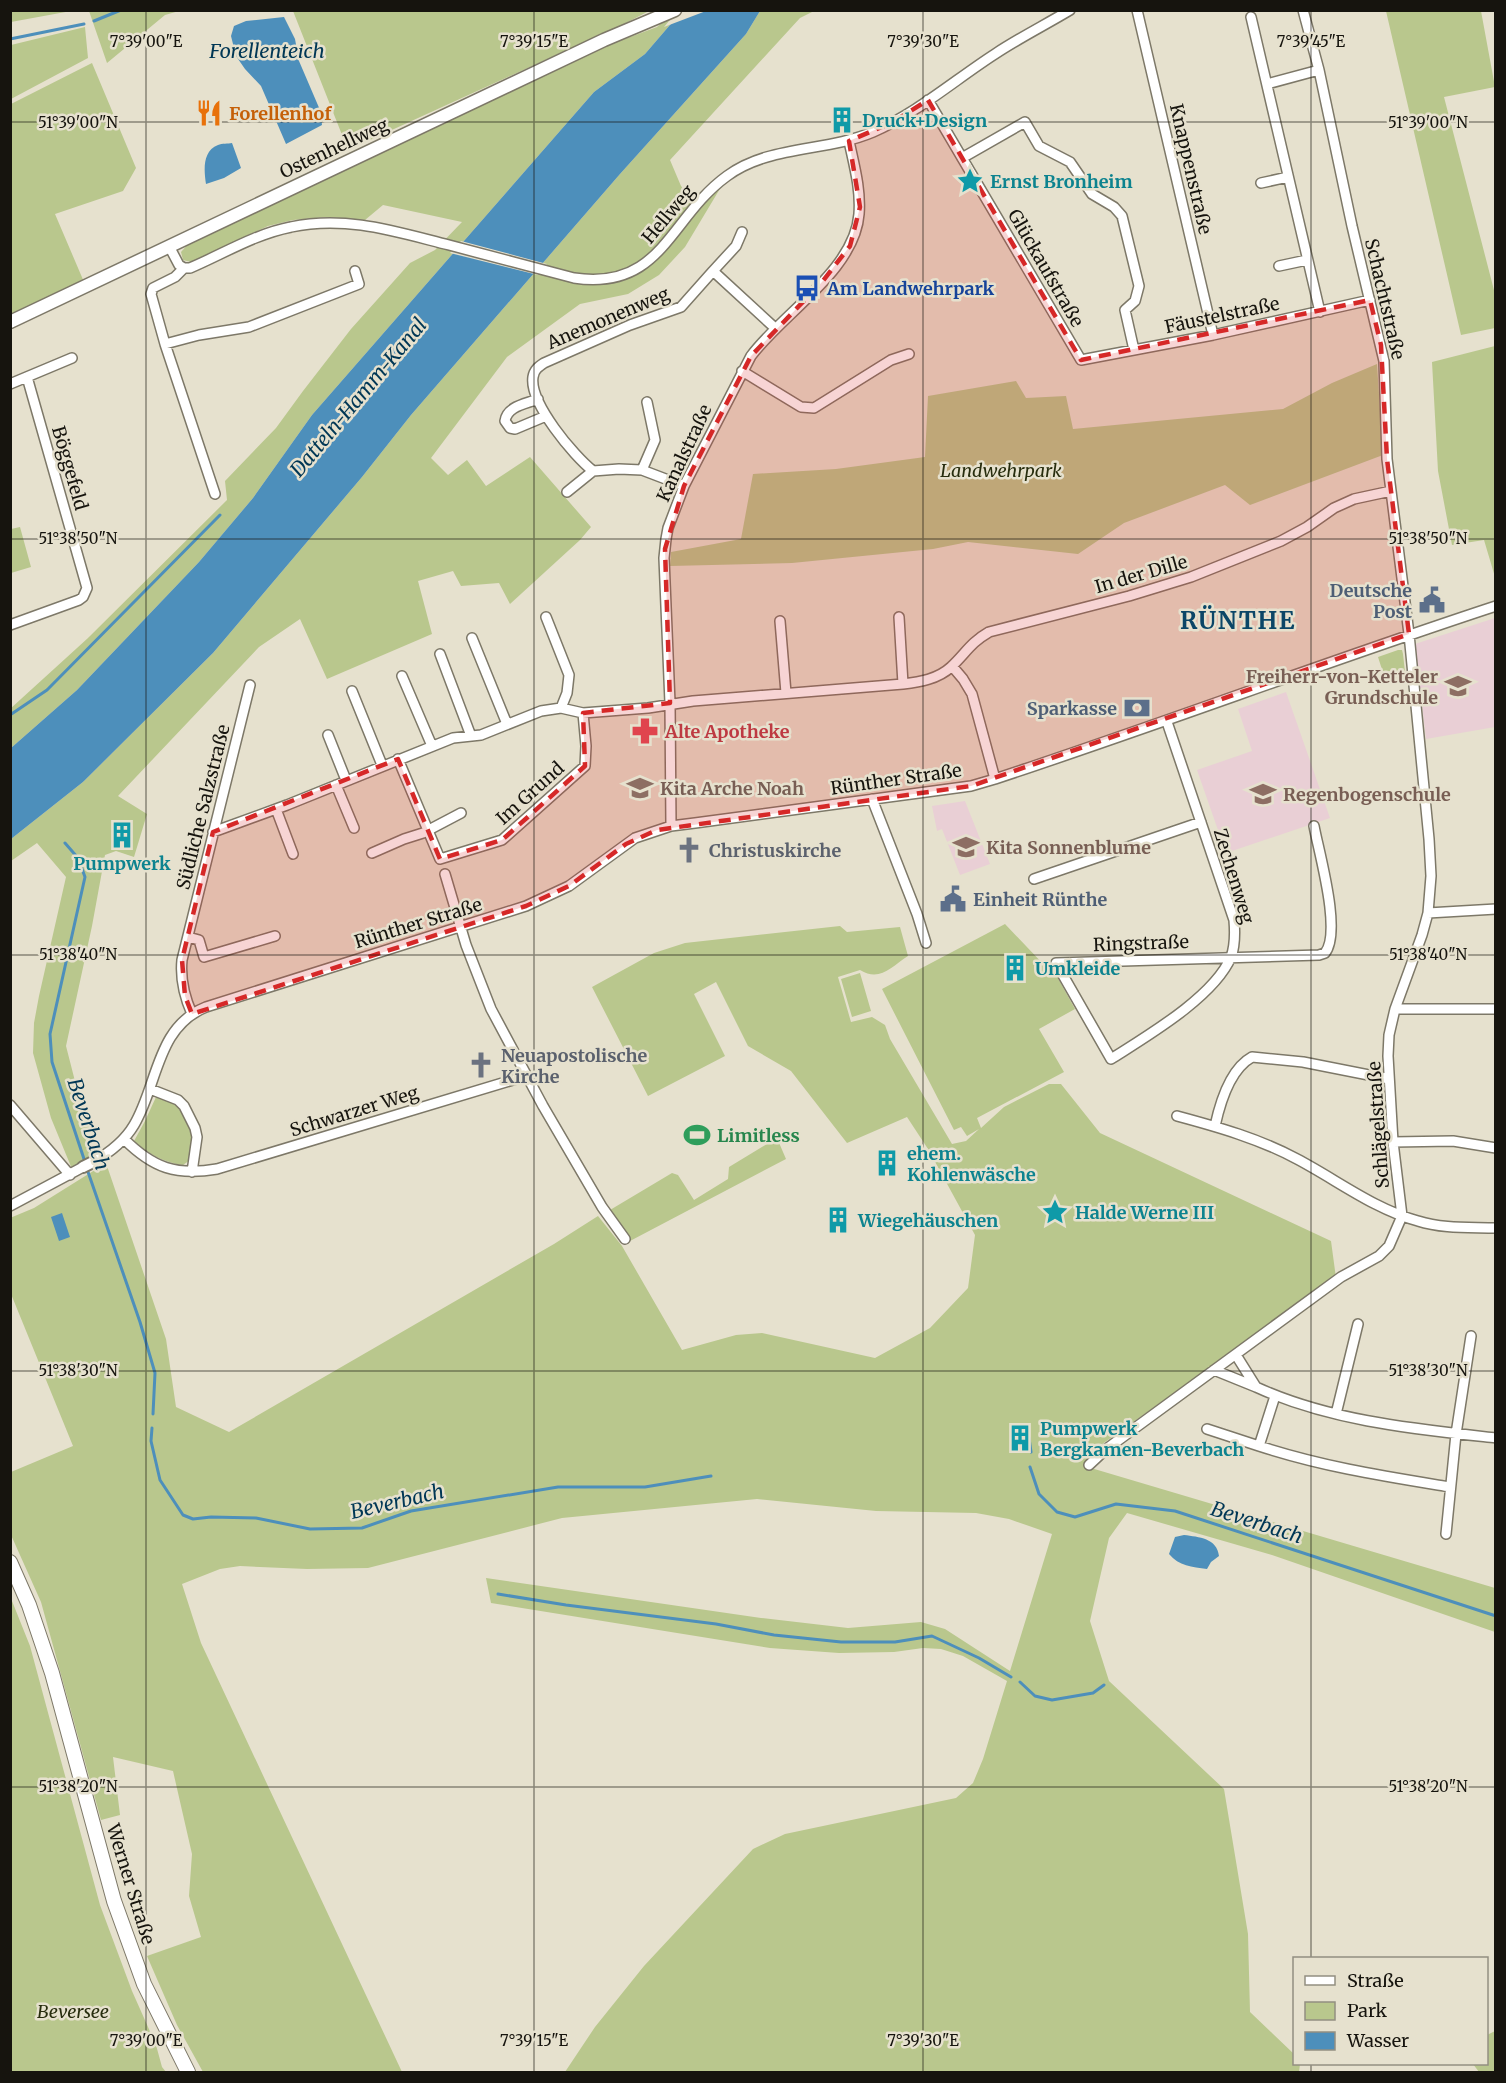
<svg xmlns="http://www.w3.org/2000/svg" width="1506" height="2083" font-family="Merriweather,serif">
<rect width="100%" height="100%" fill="#e6e1ce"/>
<path fill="#e9cfd5" d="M1495,618V727L1426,739L1415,644Z
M1286,692L1330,818L1226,853L1197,770L1252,751L1238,709Z
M965,801L990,864L960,875L942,829L937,831L932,806Z"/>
<path fill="#b9c78d" d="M11,10H71V11L11,22Z
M89,11H179L165,15L107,63Z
M293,11H649L624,24L348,150Z
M675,11H682L645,54L594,92L312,415L253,498L199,562L77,690L11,748L10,709L88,638L227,500L225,481L276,428L303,391L351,329L410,263L435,250L462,222L383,205L365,220L326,217L293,220L268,226L191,262L183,260L181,252L190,242L614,43L657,27Z
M760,11H814L800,18L670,160L681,186L693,201L721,187L685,247L659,275L628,294L580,304L507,357L431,458L448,475L467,460L486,486L530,457L591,527L580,540L510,604L499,583L461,586L453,571L418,581L432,634L327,679L300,619L259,647L118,796L147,814L134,857L116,851L105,855L92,926L66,1046L77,1089L99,1151L72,1169L51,1118L33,1053L34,1023L39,996L66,877L37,843L11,861V839L83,782L213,653L362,477L411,415L620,174L746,34Z
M1386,11H1481L1495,87L1444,97L1495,294V328L1461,335Z
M85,27L88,58L11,99V45Z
M92,63L136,168L123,191L55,214L84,282L11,315V104Z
M1495,346H1496L1495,577L1484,540L1452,545L1438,471L1432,362Z
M1377,364L1383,455L1250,505L1225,485L1124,523L1078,554L968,542L933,549L792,563L670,566L671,552L741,539L753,474L836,469L925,457L928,396L1016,381L1026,398L1066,396L1073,429L1283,409L1332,383Z
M20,527L31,567L11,573V529Z
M1398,650H1402L1403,654L1406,681L1386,682L1378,657Z
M1005,924L1046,967L1054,971L1075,1009L1039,1029L1064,1072L977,1118L981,1128L1004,1107L1049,1084H1061L1100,1133L1331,1241L1336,1278L1098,1447L1091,1468L1495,1588V1632L1272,1555L1127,1513L1109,1538L1090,1621L1109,1681L1224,1789L1248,1934L1250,2012L1294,2054V2064H1300L1299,2072H565L595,2027L644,1966L753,1849L785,1834L956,1798L973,1783L983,1759L1007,1681L963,1656L941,1649L923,1648L894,1652L839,1653L770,1648L491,1603L486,1578L761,1618L848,1628L921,1622L945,1629L1010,1671L1052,1534L1009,1519L976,1513L876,1511L757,1499L562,1518L368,1568L307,1569L240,1566L220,1569L182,1584L201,1643L402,2072H203L177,2025L147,1956L201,1937L189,1896L192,1854L173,1771L113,1757L120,1815L101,1820L41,1602L11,1535V1472L73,1446L11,1294L10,1218L34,1208L106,1163L166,1339L176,1407L229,1432L554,1244L598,1216L622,1246L682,1350L736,1335L762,1333L875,1358L930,1328L968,1288L975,1235L928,1149L907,1117L847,1143L791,1071L748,1046L716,982L694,994L725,1056L648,1096L592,987L654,953L685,943L840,926L847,932L900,927L908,956C891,967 880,982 860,970L838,977L851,1022L872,1017L885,1025L890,1039L952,1144L966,1141L979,1129L967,1136L961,1127L954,1130L882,989Z
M860,973L871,1011L852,1017L841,979Z
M156,1097L179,1106L187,1119L194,1135L190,1160L183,1165C162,1162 149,1154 134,1141L145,1121Z
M777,1138L786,1159L630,1241L610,1210L672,1173L678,1175L694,1200L728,1179L729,1167Z
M10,1596L30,1646L100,1905L132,1991L156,2045L162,2067L166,2072H11Z
M1495,2031V2072H1479L1473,2064H1486L1487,2035Z"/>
<path fill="#4d8fbb" d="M682,11H760L746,34L620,174L411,415L362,477L213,653L83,782L11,839V748L77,690L199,562L253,498L312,415L594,92L645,54Z
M284,17L295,39L299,61L320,110L322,125L286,144L261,86L245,69L236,56L231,36L234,26L246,21Z
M232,143L241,168L224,178L206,184C204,171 202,151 218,145C222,143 228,144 232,143Z
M62,1213L70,1237L59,1241L51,1217Z
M1184,1535C1199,1537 1217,1538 1219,1556L1211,1562L1207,1569C1192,1567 1179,1566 1169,1554L1175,1537Z"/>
<path fill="#e6e1ce" d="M678,10L706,11L664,27Z
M461,241L547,264L538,275L450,253Z"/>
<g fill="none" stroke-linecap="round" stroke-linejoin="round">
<path stroke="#4d8fbb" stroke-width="3" d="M94,21L121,10
M10,39L84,24
M10,715L47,690L220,515
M65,843L78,858L85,877L50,1034L52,1062L85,1162
M87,1169L140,1322L155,1373L153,1414
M152,1428L151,1441L160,1480L183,1515L193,1519L211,1517L256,1518L310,1529L362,1528L411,1511L558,1487H645L711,1476
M1029,1438L1031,1452
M1030,1467L1039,1494L1057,1512L1075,1517L1116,1504L1175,1511L1496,1616
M498,1594L566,1605L716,1624L774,1635L841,1642H895L932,1636L979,1658L1011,1677
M1020,1682L1035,1696L1052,1700L1093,1693L1104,1685"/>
<g stroke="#7d7868" stroke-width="12">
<path id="minor" d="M1137,10L1213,335
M1251,17L1320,312
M1267,84L1319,70
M928,100L1081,360L1213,335L1370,300
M962,158L1025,122L1039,146L1070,162L1092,194L1114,207L1122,216L1139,286L1135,301L1125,310L1134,350
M1261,183L1288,177
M742,232L736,246L713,271L775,328
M169,246L179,265L184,268
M1279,266L1307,260
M184,268H190C223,254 255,234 291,227C346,215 397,232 449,245C491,256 532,267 574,278C662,291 669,218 727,176C769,145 826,152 873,132C916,114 956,79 995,54C1019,38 1045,25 1070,10
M184,268L175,277L153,288L151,294L165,344L215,494
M165,344L199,335L249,327L359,284L355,271
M742,371L801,407L814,408L891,360L909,354
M10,384L72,358
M538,399C526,404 507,406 505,421L510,428L515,429L546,416
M642,470L655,440L647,402
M684,486L642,470L619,469L593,471C574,456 529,403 533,377C534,370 538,367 544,363L630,325L681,307L713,271
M567,492L593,471
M546,617L569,675L567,693L561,708
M899,617L903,684
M780,621L786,693
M10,625L79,600L83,597L87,588L27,377
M472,638L507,724
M440,654L471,736
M952,666L963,679L972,694L995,779
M402,676L432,746
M352,691L382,765
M1167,722L1234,920C1235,932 1235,946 1231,957C1214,997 1147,1036 1111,1059L1056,963L1319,955L1325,953C1342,932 1319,853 1314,826
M328,735L346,780
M398,759L440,859L502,840L585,766L586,746L583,713
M336,785L354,828
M872,799L917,914L926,943
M276,809L293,854
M671,826L670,703L664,558L666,539L668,528L684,486L751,356C783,313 855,270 859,214C861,189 854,165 849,141
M213,832L287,805L453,738L481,735L541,711L561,708L583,713L648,708L693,701L903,684C920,682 938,679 951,667C966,653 970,643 989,632L1129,596L1191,577L1281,541L1307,527L1334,508L1354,499L1391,491
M372,853L404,839L423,833L461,813
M445,874L466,945L491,1009L543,1106L602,1207L625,1239
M1034,879L1201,822
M1428,913L1496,909
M188,937L199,940L204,957L275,936
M1395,1009H1496
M192,1014C184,996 180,980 182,960L250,685
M150,1089L178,1100L184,1106L195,1128L197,1137L192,1172
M10,1105L70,1175
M1177,1116C1218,1127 1260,1139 1297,1159C1337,1180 1374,1209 1418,1221C1443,1229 1470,1227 1496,1228
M1215,1126C1220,1103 1230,1069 1252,1057L1303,1062L1389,1079
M124,1139C153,1168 176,1176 217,1169L526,1076
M1393,1142L1453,1141L1496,1148
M93,1162C109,1153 124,1142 134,1125C158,1085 156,1027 206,1007L526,906L569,886L635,838L671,826L695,823L971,786L995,779C1162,724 1328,661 1496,606
M10,1206L83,1167
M1214,1370L1256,1387L1236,1355
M1256,1387C1330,1421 1415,1429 1496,1438
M1275,1396L1259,1446C1324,1467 1383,1476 1450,1487
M1336,1414L1358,1324
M1207,1429L1259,1446
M1089,1465L1105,1450L1341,1277L1379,1256L1389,1246L1402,1216L1393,1142L1388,1056L1389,1035L1395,1009L1422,935L1428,913L1431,876L1429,839L1409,634L1387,459L1384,361L1352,226L1319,70L1303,10
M1446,1534L1456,1434L1471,1336"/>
</g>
<g stroke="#7d7868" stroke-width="14">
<path id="tertiary" d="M83,1167L93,1162"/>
</g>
<g stroke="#7d7868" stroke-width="15">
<path id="secondary" d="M10,322L604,40L675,10"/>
</g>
<g stroke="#7d7868" stroke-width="16">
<path id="primary" d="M10,1562L29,1605L52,1673L114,1901L144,1984L188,2072"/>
</g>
<use href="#minor" stroke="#fff" stroke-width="9"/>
<use href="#tertiary" stroke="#fff" stroke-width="10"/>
<use href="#secondary" stroke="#fff" stroke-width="12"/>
<use href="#primary" stroke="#fff" stroke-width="14"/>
</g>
<path fill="#d62828" fill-opacity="0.2" stroke="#d62828" stroke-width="4.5" stroke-dasharray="12 8" stroke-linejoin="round" d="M928,100L1081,360L1370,300L1381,345L1387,459L1409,634L971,786L657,830L626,844L569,886L526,906L192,1014L185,996L182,960L213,832L398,759L440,859L502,840L585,766L583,713L670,703L665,549L684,486L751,356L822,282L850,246L860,207L849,141L891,123Z"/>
<path fill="none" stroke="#16140e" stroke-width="1.5" stroke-opacity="0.45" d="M146,10V2072M534,10V2072M923,10V2072M1311,10V1958M10,122H1496M10,539H1496M10,955H1496M10,1371H1496M10,1787H1496M1311,2064V2072"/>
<defs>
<g id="restaurant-bare" transform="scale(2.07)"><path d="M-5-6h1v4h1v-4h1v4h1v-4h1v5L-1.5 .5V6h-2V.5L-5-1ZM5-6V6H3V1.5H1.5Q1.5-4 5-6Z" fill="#e8710a" stroke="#e6e1ce" stroke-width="2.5" paint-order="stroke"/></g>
<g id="building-bare" transform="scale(2.07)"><path d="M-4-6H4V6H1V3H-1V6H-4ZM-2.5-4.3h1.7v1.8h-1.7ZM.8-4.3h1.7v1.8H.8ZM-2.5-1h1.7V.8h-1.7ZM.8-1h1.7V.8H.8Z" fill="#0f9aa8" stroke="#e6e1ce" stroke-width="2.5" paint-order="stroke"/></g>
<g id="sight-bare" transform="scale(2.07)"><path d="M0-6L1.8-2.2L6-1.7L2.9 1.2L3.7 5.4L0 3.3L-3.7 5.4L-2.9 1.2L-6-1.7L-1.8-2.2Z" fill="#0f9aa8" stroke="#e6e1ce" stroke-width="2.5" paint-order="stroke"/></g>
<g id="bus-bare" transform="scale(2.07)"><path d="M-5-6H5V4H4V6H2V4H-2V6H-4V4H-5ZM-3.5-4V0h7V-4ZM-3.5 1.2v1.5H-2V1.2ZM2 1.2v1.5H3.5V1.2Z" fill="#1a4fb4" stroke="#e6e1ce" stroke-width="2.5" paint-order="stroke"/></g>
<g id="civic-bare" transform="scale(2.07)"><path d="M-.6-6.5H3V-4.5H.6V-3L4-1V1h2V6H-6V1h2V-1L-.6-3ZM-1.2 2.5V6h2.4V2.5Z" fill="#5c6f8a" stroke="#e6e1ce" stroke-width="2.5" paint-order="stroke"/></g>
<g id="school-bare" transform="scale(2.07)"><path d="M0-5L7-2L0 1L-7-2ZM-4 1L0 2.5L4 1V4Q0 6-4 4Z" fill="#8d6e63" stroke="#e6e1ce" stroke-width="2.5" paint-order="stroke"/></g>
<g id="bank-bare" transform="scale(2.07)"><path d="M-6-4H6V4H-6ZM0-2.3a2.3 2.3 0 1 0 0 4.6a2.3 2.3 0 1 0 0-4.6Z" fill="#5c6f8a" stroke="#e6e1ce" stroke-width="2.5" paint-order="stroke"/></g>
<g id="pharmacy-bare" transform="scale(2.07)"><path d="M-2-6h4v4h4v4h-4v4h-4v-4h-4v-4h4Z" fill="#e0444e" stroke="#e6e1ce" stroke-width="2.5" paint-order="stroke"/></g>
<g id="church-bare" transform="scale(2.07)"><path d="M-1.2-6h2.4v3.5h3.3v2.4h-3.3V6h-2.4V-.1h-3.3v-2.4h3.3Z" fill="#6b7280" stroke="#e6e1ce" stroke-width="2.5" paint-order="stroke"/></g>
<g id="stadium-bare" transform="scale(2.07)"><path d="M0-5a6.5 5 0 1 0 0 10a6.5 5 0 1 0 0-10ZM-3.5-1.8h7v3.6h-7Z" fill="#2e9e5b" stroke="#e6e1ce" stroke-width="2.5" paint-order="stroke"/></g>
</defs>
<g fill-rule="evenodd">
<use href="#restaurant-bare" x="209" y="113"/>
<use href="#building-bare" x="842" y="120"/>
<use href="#sight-bare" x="970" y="181"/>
<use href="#bus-bare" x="807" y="288"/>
<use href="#civic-bare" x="1432" y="600"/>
<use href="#school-bare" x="1458" y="686"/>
<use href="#bank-bare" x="1137" y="708"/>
<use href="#pharmacy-bare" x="645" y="731"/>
<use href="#school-bare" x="640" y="788"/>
<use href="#school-bare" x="1263" y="794"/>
<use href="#building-bare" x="122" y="835"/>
<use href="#school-bare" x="966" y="847"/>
<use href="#church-bare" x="689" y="850"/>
<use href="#civic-bare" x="953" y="899"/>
<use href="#building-bare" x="1015" y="968"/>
<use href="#church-bare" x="481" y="1065"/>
<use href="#stadium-bare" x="697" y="1135"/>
<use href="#building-bare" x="887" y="1163"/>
<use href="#sight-bare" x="1055" y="1212"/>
<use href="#building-bare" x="838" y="1220"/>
<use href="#building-bare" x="1020" y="1438"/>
</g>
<g text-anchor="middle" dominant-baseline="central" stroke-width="5" stroke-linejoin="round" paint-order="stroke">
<g font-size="18" font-weight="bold" fill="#c56008" stroke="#e6e1ce" text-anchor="start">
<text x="229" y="113">Forellenhof</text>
</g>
<g font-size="18" font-weight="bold" fill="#0d838f" stroke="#e6e1ce" text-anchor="start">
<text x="862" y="120">Druck+Design</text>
<text x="990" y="181">Ernst Bronheim</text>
<text x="122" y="863" text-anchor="middle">Pumpwerk</text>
<text x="1035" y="968">Umkleide</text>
<text x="907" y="1153">ehem.<tspan x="907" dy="21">Kohlenwäsche</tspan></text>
<text x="1075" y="1212">Halde Werne III</text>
<text x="858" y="1220">Wiegehäuschen</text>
<text x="1040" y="1428">Pumpwerk<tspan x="1040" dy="21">Bergkamen-Beverbach</tspan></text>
</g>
<g font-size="18" fill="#16140e" stroke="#e6e1ce">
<text transform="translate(334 148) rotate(-25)">Ostenhellweg</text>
<text transform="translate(1191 169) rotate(77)">Knappenstraße</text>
<text transform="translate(668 214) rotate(-50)">Hellweg</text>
<text transform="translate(1046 268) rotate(60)">Glückaufstraße</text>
<text transform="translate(1385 299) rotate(77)">Schachtstraße</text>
<text transform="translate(1222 315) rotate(-12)">Fäustelstraße</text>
<text transform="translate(608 318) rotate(-23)">Anemonenweg</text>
<text transform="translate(684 453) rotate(-65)">Kanalstraße</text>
<text transform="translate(70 468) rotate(74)">Böggefeld</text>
<text transform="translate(1141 574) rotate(-16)">In der Dille</text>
<text transform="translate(896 779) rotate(-8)">Rünther Straße</text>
<text transform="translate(530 793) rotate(-42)">Im Grund</text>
<text transform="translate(203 807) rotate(-76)">Südliche Salzstraße</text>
<text transform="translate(1234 876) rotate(73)">Zechenweg</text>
<text transform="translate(418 923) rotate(-17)">Rünther Straße</text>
<text transform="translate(1141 943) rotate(-2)">Ringstraße</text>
<text transform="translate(354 1111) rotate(-17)">Schwarzer Weg</text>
<text transform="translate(1378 1125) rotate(-94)">Schlägelstraße</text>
<text transform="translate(131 1884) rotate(73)">Werner Straße</text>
</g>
<g font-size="18" font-weight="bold" fill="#164399" stroke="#e6e1ce" text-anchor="start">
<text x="827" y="288">Am Landwehrpark</text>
</g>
<g font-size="18" font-style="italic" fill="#272d0e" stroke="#e6e1ce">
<text x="1001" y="470">Landwehrpark</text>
<text x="73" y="2011">Beversee</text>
</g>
<g font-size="18" font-weight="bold" fill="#4e5e75" stroke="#e6e1ce" text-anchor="end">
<text x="1412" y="590">Deutsche<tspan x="1412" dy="21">Post</tspan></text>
<text x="1117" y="708">Sparkasse</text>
<text x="973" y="899" text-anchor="start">Einheit Rünthe</text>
</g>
<g font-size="18" font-weight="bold" fill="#785e54" stroke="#e6e1ce" text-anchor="start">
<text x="1438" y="676" text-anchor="end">Freiherr-von-Ketteler<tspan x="1438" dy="21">Grundschule</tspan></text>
<text x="660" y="788">Kita Arche Noah</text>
<text x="1283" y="794">Regenbogenschule</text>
<text x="986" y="847">Kita Sonnenblume</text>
</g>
<g font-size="18" font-weight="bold" fill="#be3a42" stroke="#e6e1ce" text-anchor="start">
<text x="665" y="731">Alte Apotheke</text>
</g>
<g font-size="18" font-weight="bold" fill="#5b616d" stroke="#e6e1ce" text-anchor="start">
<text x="709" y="850">Christuskirche</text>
<text x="501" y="1055">Neuapostolische<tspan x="501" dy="21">Kirche</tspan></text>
</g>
<g font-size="18" font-weight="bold" fill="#27864d" stroke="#e6e1ce" text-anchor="start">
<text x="717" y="1135">Limitless</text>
</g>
<g font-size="20" font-style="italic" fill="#003755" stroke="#e6e1ce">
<text x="267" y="50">Forellenteich</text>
<text transform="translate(358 397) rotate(-50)">Datteln-Hamm-Kanal</text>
<text transform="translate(89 1124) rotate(72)">Beverbach</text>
<text transform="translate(397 1501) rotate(-13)">Beverbach</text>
<text transform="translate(1257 1522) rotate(18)">Beverbach</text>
</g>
<g font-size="24" font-weight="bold" letter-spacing="1.5" fill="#0b4667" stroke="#e6e1ce">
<text x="1238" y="620">RÜNTHE</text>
</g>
</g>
<g font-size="15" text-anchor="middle" fill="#16140e" stroke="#e6e1ce" stroke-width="5" stroke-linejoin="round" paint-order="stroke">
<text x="146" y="47">7°39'00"E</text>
<text x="534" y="47">7°39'15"E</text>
<text x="923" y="47">7°39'30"E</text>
<text x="1311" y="47">7°39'45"E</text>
<text x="78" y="128">51°39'00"N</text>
<text x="1428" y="128">51°39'00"N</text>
<text x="78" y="544">51°38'50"N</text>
<text x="1428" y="544">51°38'50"N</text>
<text x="78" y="960">51°38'40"N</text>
<text x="1428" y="960">51°38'40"N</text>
<text x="78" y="1376">51°38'30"N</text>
<text x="1428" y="1376">51°38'30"N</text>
<text x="78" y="1792">51°38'20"N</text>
<text x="1428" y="1792">51°38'20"N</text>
<text x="146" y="2046">7°39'00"E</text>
<text x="534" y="2046">7°39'15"E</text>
<text x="923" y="2046">7°39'30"E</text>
</g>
<rect width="1506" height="2083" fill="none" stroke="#16140e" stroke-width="24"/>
<rect x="1293" y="1957" width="195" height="108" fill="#e6e1ce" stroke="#938f81" stroke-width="1.5"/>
<rect x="1305" y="1976" width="30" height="9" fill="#ffffff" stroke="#938f81" stroke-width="1.5"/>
<text x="1347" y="1987" font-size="18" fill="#16140e">Straße</text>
<rect x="1305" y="2002" width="30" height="18" fill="#b9c78d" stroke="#938f81" stroke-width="1.5"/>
<text x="1347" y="2017" font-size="18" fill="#16140e">Park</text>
<rect x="1305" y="2032" width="30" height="18" fill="#4d8fbb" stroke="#938f81" stroke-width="1.5"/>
<text x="1347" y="2047" font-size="18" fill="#16140e">Wasser</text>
</svg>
